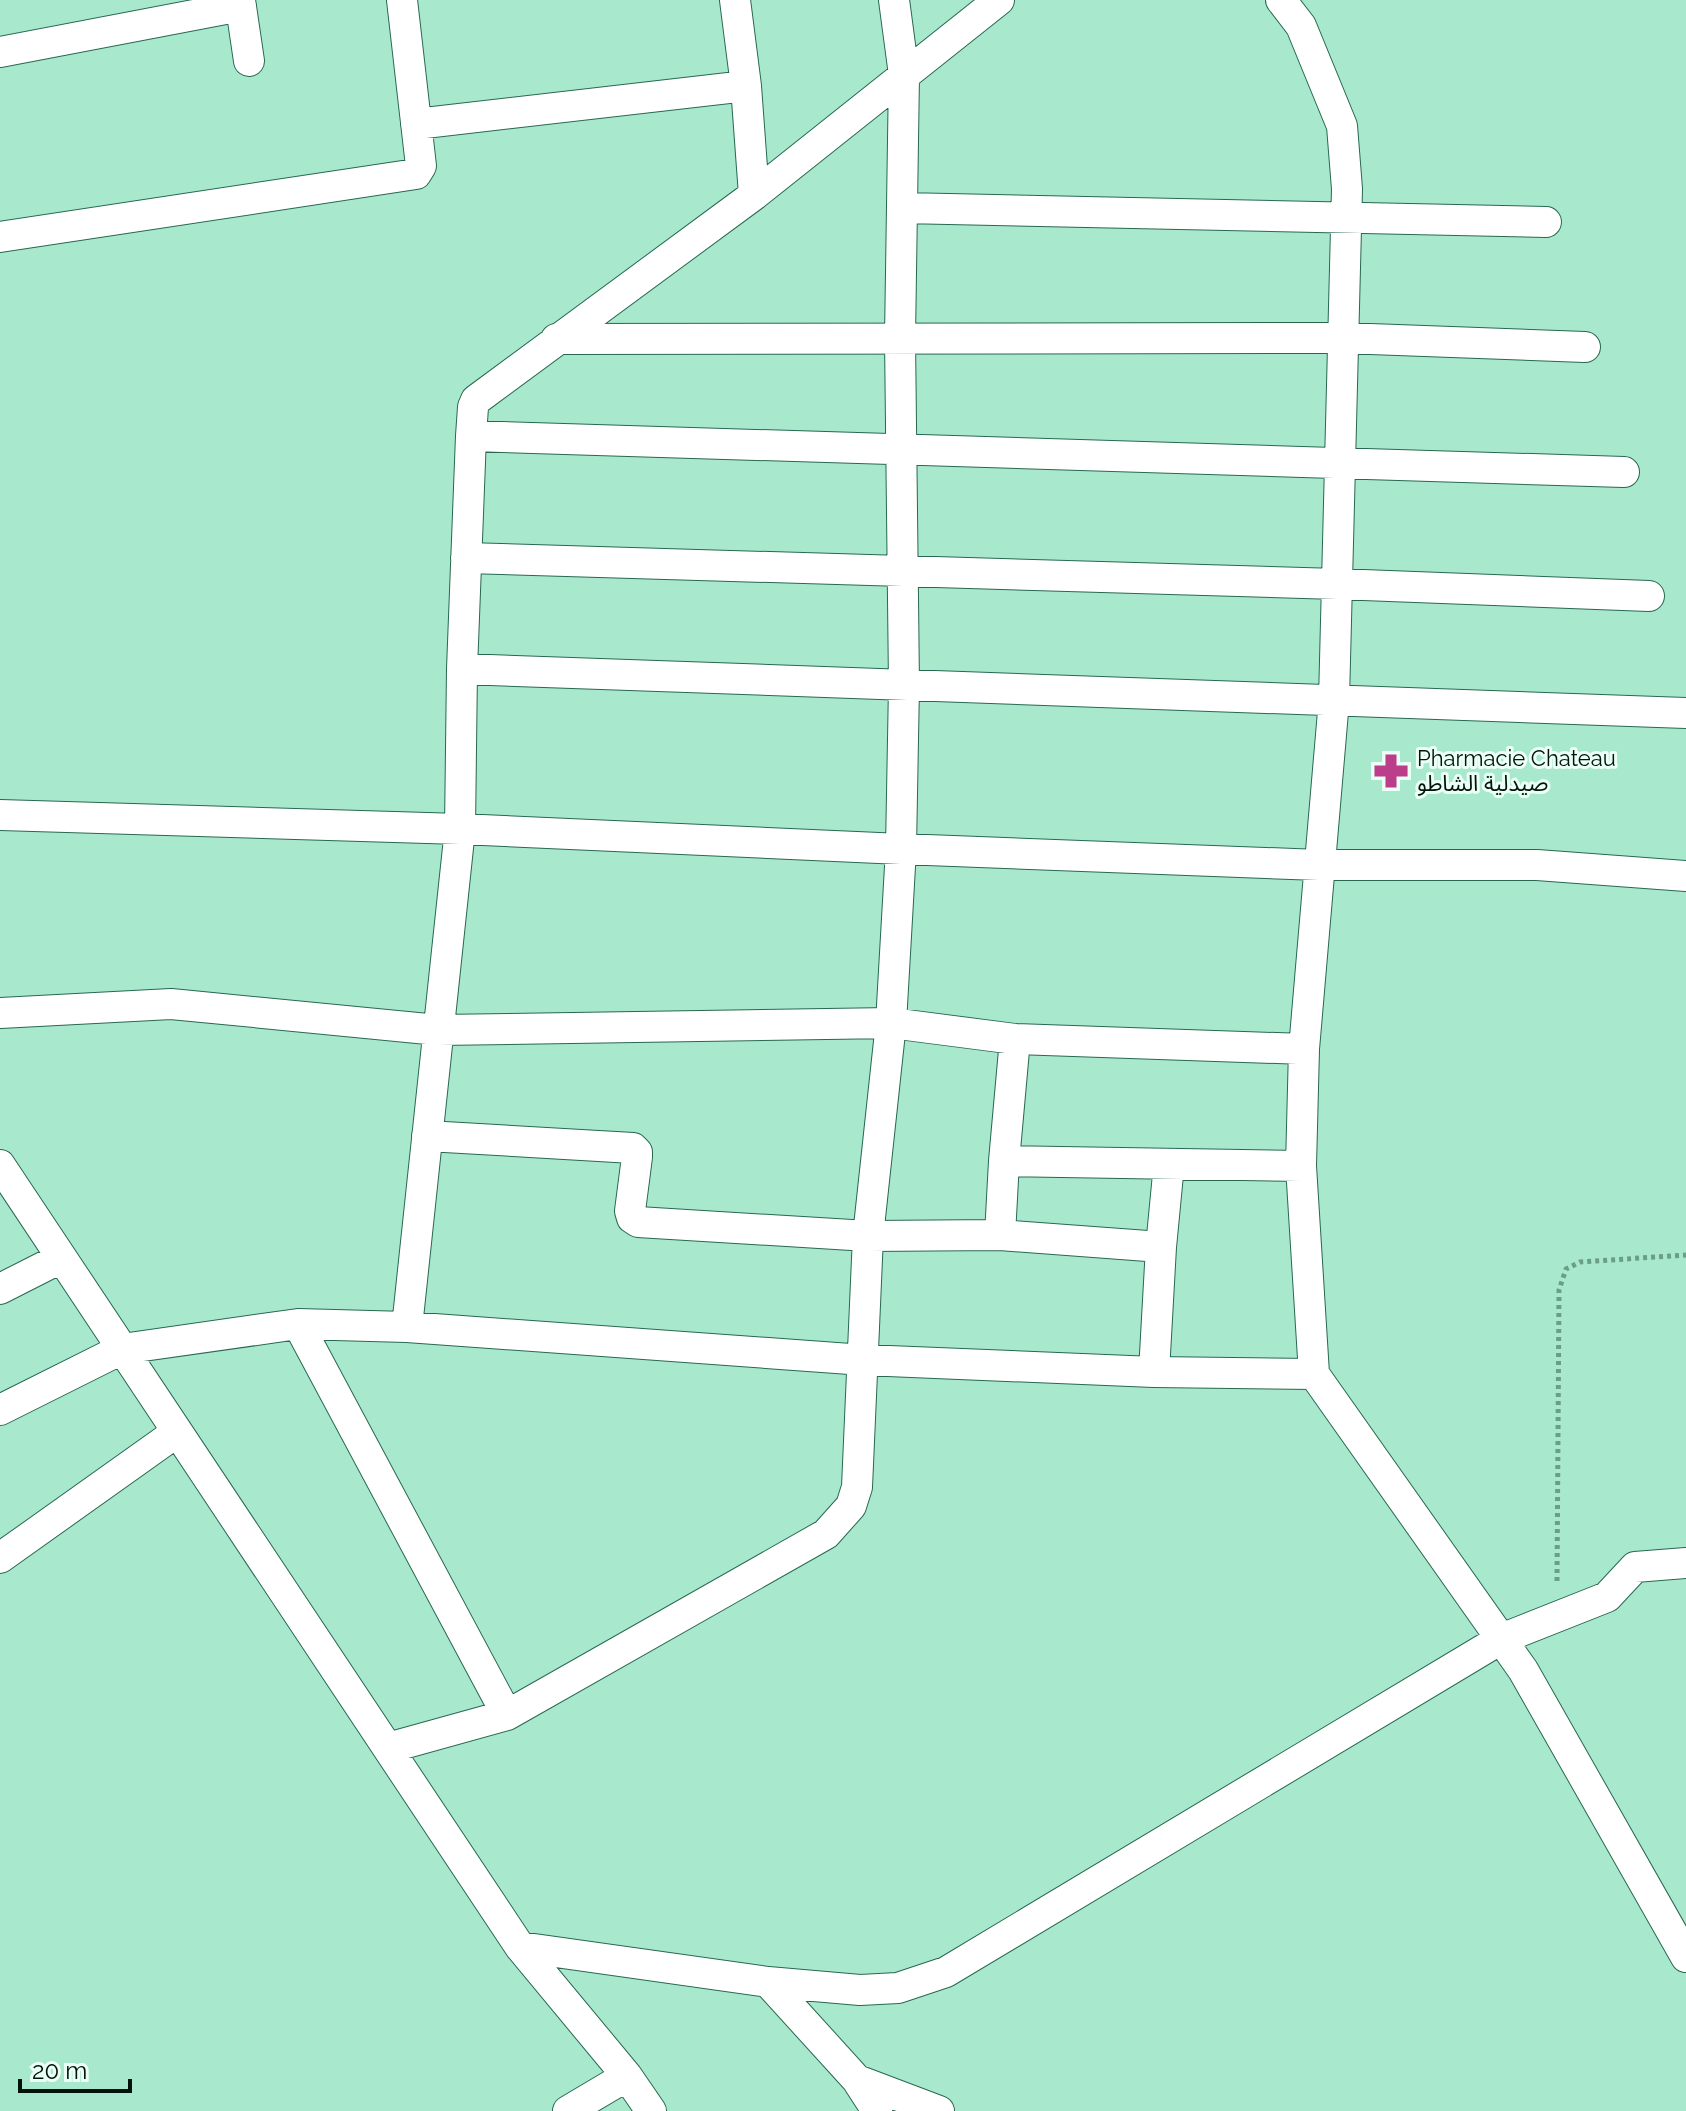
<svg xmlns="http://www.w3.org/2000/svg" width="1686" height="2111" font-family="Raleway,'Noto Sans Arabic',sans-serif">
<rect width="100%" height="100%" fill="#a8e9ce"/>
<g fill="none" stroke-linecap="round" stroke-linejoin="round">
<g stroke="#286852" stroke-width="32">
<path id="minor" d="M240,0L249,61
M735,0L746,86L754,195
M1281,0L1301,26L1342,126L1347,189L1334,700L1304,1049L1301,1166L1314,1374L1523,1670L1686,1957
M0,52L241,6
M416,124L746,86
M902,208L1546,222
M0,237L416,174L421,166L402,0
M556,339L1343,338L1585,347
M471,436L1624,472
M466,558L1337,584L1649,596
M462,669L1686,713
M0,815L460,829L901,849L1319,865H1537L1686,876
M0,1013L171,1004L438,1030L891,1023L1015,1039L1304,1049
M1015,1039L1004,1161L1000,1235L1161,1247
M427,1136L633,1148L637,1152V1157L630,1211L632,1218L638,1222L868,1236L1000,1235
M1004,1161L1301,1166
M0,1165L520,1947L627,2076L651,2111
M0,1289L61,1258
M298,1324L507,1715
M407,1327L460,829L462,669L471,436L473,407L476,400L754,195L999,0
M1154,1372L1161,1247L1169,1164
M0,1410L122,1349L298,1324L407,1327L864,1360L1154,1372L1314,1374
M0,1558L177,1432
M388,1748L507,1715L826,1534L851,1506L857,1487L868,1236L891,1023L901,849L904,685L900,338L904,75L894,0
M520,1947L768,1982L860,1990L898,1988L946,1972L1501,1639L1607,1597L1635,1567L1686,1563
M768,1982L857,2080L877,2111
M857,2080L939,2111
M568,2111L627,2076"/>
</g>
<path stroke="#6c9d89" stroke-width="5" stroke-dasharray="4 4" stroke-linecap="butt" d="M1557,1581L1559,1290L1566,1269L1580,1262L1686,1255"/>
<use href="#minor" stroke="#fff" stroke-width="30"/>
</g>
<defs>
<g id="pharmacy-bare" transform="scale(2.76)"><path d="M-2-6h4v4h4v4h-4v4h-4v-4h-4v-4h4Z" fill="#bc3d8a" stroke="#ecfff6" stroke-width="2.5" paint-order="stroke"/></g>
</defs>
<g fill-rule="evenodd">
<use href="#pharmacy-bare" x="1391" y="771"/>
</g>
<g text-anchor="middle" dominant-baseline="central" stroke-width="6" stroke-linejoin="round" paint-order="stroke">
<g font-size="22" fill="#00140c" stroke="#ecfff6" text-anchor="start">
<text x="1417" y="758">Pharmacie Chateau<tspan x="1417" dy="25">صيدلية الشاطو</tspan></text>
</g>
</g>
<path d="M20 2079v12h110v-12" fill="none" stroke="#00140c" stroke-width="4"/>
<text x="32" y="2079" font-size="24" fill="#00140c" stroke="#ecfff6" stroke-width="6" paint-order="stroke">20 m</text>
</svg>
